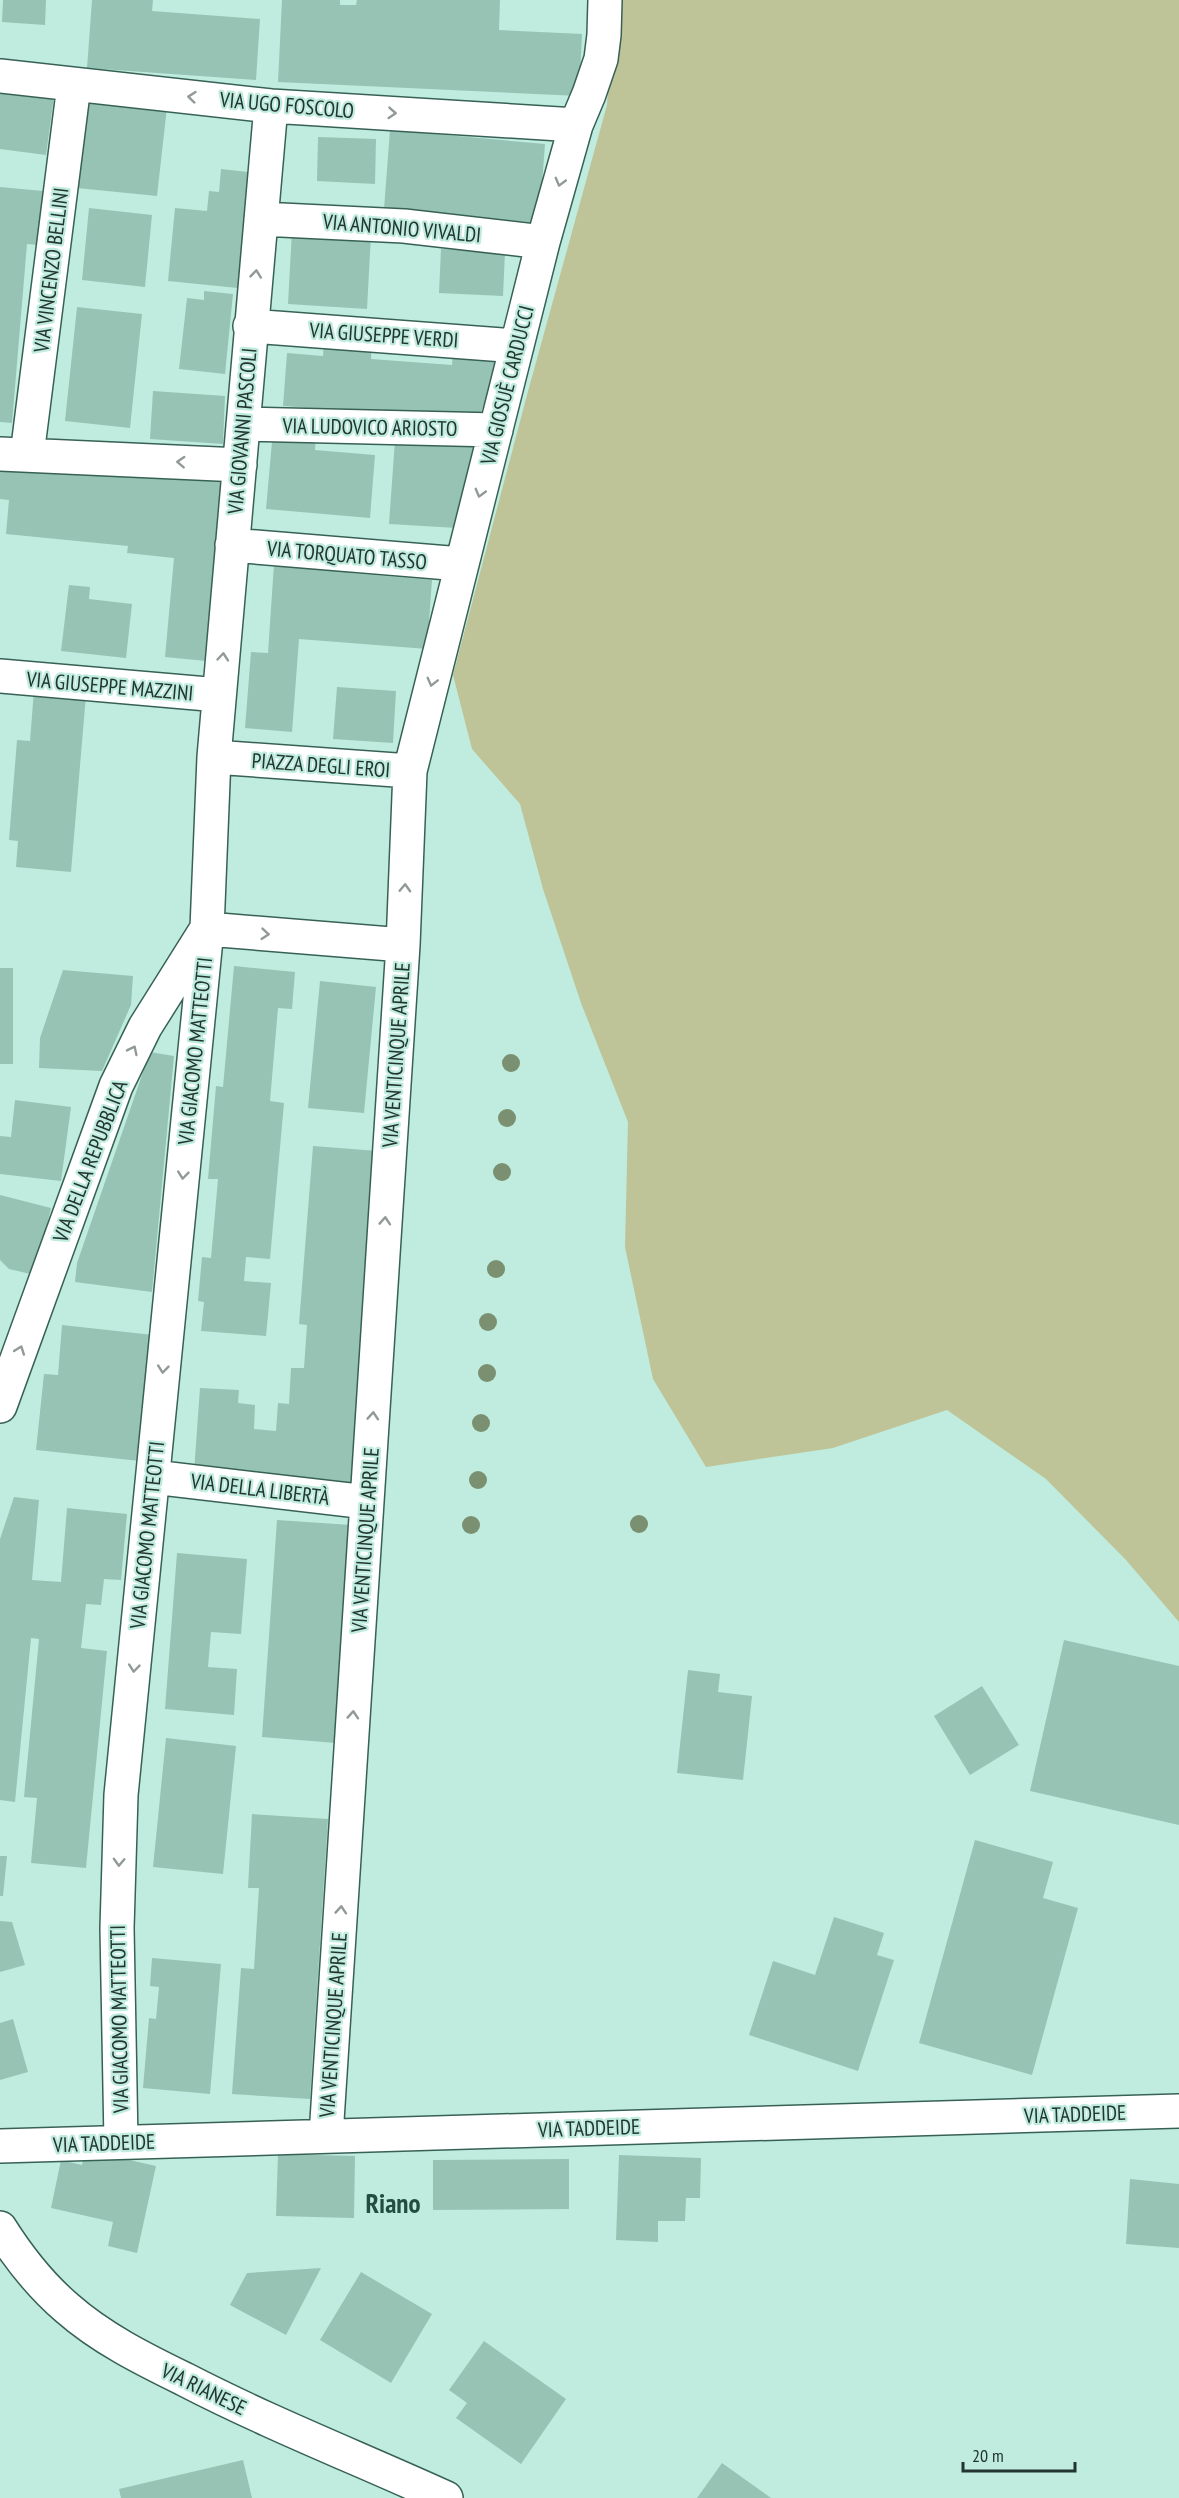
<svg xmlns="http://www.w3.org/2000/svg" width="1179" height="2498" font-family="'PT Sans Narrow',sans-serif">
<rect width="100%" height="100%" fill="#bfecde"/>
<path fill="#bec497" d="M613,0H1179V1622L1126,1560L1046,1479L947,1410L833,1448L706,1467L653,1379L625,1247L628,1122L581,1003L543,889L520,804L472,749L453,675L527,395L607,105Z"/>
<path fill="#97c3b5" d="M3,0H46L45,25L2,22Z
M92,0H153L152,11L260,19L256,80L87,68Z
M282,0H340V5H356L357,0H500L499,30L582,34L579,96L278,82Z
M55,89L46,155L0,149V90Z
M87,98L167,107L157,196L77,188Z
M390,130L545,144L539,223L384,209Z
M318,137L376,139L375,184L317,181Z
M221,169L248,172L238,288L168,281L175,208L207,211L209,191L219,192Z
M0,187L43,191L38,245L27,244L12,423L0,422Z
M89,208L152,215L145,287L82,280Z
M292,230L371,235L367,309L288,304Z
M441,249L505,252L503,296L439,293Z
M204,291L233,294L225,374L179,369L187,298L204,300Z
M77,307L142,314L130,428L65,421Z
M324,341L372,345L371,359L452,365L453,351L502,356L478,421L283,406L287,353L323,356Z
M153,391L225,396L223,444L150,439Z
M273,431L316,434L315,450L375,455L370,518L266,509Z
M395,440L485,446L457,528L389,524Z
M0,467L223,479L206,661L165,657L174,558L127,553L128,546L6,534L9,500L0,499Z
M351,562L350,573L432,580L427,649L299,639L292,732L245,728L251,652L268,653L274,564Z
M69,585L90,587L89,599L132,604L126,658L61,651Z
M337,687L396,691L393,743L333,739Z
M34,690L86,695L71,872L16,867L18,841L9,840L17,740L30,741Z
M234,966L295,972L292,1009L278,1008L270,1101L284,1103L270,1259L246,1257L244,1281L271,1283L266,1336L201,1331L204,1302L198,1301L202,1257L211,1258L218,1179H208L216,1086L223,1087Z
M0,968H13V1064H0Z
M63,970L133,976L131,1005L102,1071L39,1068L40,1038Z
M320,981L376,987L364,1113L308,1108Z
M150,1052L174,1056L152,1292L75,1282L77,1263Z
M15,1100L71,1107L61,1181L0,1174V1136L11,1137Z
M313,1146L378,1151L352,1484L194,1472L200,1388L239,1390L238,1403L255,1405L254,1429L276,1431L278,1403L289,1404L291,1368H304L307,1325L299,1324Z
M0,1195L51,1208L35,1275L9,1269L0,1260Z
M62,1325L153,1335L140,1461L36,1450L44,1374L58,1375Z
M14,1497L39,1500L32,1580L61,1582L67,1508L127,1514L121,1580L104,1579L101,1605L86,1604L81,1648L107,1651L86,1868L31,1863L37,1798L24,1797L39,1639L31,1638L15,1802L0,1800V1539Z
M277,1520L351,1525L336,1743L262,1737Z
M177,1553L247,1559L241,1634L211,1632L208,1667L237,1669L234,1715L165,1709Z
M1064,1640L1179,1666V1825L1030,1791Z
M688,1670L720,1674L718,1692L752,1696L743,1780L677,1773Z
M982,1686L1019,1745L970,1775L934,1716Z
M166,1738L236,1746L223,1874L153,1867Z
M252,1814L328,1819L310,2099L232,2094L241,1968L254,1969L259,1888H248Z
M975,1840L1053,1862L1043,1898L1078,1908L1032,2075L919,2043Z
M0,1856H7L3,1896H0Z
M834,1917L884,1933L877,1955L894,1960L858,2071L749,2035L773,1961L815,1975Z
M0,1921L12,1922L25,1965L0,1972Z
M152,1958L221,1964L210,2094L143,2088L149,2018L156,2019L159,1987L150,1986Z
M13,2019L28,2072L0,2080V2023Z
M85,2150L156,2166L137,2253L108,2246L113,2222L51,2208L61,2160L82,2165Z
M278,2154L355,2156L354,2218L276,2216Z
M619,2155L701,2158L700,2198H686L685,2221H658V2242L616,2240Z
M569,2159V2209L433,2210V2160Z
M1130,2179L1179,2184V2248L1126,2244Z
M321,2268L286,2335L230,2305L247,2273Z
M361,2272L432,2314L391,2383L320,2340Z
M484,2341L566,2399L521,2464L456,2418L467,2403L449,2390Z
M243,2460L252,2498H121L119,2489Z
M722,2463L771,2498H697Z"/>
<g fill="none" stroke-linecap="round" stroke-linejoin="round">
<g stroke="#386156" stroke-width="36">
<path id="minor" d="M0,76L271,106L576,125
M261,219L404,226L543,242
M250,326L517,346
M243,424L496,430
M0,454L240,465
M27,455L74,85
M232,545L461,564
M0,676L219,695
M410,771L543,242L576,125L589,94L601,59L604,35L605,0
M207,929L403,945L410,771L214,757
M0,1406L116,1086L145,1027L204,933
M153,1477L367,1502
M326,2136L403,945
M121,2142L117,1928L121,1795L207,929L214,757L271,106
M0,2146L1179,2111"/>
</g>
<g stroke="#386156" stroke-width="36">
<path id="major" d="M0,2228C19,2258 40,2285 67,2308C101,2338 143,2359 184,2379C269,2423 358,2458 446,2498"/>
</g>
<use href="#minor" stroke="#fff" stroke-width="33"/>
<use href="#major" stroke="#fff" stroke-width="33"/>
</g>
<g fill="#7a9071">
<circle cx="511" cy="1063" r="9"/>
<circle cx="507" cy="1118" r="9"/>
<circle cx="502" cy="1172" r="9"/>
<circle cx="496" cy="1269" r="9"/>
<circle cx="488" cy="1322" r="9"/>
<circle cx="487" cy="1373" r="9"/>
<circle cx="481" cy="1423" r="9"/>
<circle cx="478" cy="1480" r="9"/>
<circle cx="639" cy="1524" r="9"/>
<circle cx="471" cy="1525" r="9"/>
</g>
<defs><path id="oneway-chevron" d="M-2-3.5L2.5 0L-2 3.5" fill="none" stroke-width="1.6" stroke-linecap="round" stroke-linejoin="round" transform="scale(1.5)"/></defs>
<g stroke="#919a97">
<use href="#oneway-chevron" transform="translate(192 97) rotate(-174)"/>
<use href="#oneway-chevron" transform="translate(392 113) rotate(4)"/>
<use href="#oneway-chevron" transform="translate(560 182) rotate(105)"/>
<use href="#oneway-chevron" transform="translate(256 274) rotate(-84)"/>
<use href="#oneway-chevron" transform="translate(181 462) rotate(-177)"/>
<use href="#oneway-chevron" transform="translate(480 493) rotate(105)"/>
<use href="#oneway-chevron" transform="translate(223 657) rotate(-85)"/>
<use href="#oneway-chevron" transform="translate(432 682) rotate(104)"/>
<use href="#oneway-chevron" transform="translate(405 888) rotate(-88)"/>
<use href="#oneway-chevron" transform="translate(265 934) rotate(5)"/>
<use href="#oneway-chevron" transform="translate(133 1050) rotate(-64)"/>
<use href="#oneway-chevron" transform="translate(183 1175) rotate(96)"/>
<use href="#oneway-chevron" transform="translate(385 1221) rotate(-86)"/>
<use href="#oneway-chevron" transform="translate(20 1350) rotate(-70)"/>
<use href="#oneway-chevron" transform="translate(163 1369) rotate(96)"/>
<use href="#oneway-chevron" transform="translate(373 1416) rotate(-86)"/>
<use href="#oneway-chevron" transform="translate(134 1668) rotate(96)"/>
<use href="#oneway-chevron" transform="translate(353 1715) rotate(-86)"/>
<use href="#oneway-chevron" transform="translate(119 1862) rotate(92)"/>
<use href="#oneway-chevron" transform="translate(341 1910) rotate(-86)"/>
</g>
<g text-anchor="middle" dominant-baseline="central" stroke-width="4.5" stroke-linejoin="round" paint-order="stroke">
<g font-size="21" fill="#23352f" stroke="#bfecde">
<text transform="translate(287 105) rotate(5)">VIA UGO FOSCOLO</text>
<text transform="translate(402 228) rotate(5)">VIA ANTONIO VIVALDI</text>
<text transform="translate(51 270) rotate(-83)">VIA VINCENZO BELLINI</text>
<text transform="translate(384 335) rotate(4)">VIA GIUSEPPE VERDI</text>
<text transform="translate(507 385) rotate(-76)">VIA GIOSUÈ CARDUCCI</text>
<text transform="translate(370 427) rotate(1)">VIA LUDOVICO ARIOSTO</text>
<text transform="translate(242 431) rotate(-85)">VIA GIOVANNI PASCOLI</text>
<text transform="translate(347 555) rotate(5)">VIA TORQUATO TASSO</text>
<text transform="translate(110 686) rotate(5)">VIA GIUSEPPE MAZZINI</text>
<text transform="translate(321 765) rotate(4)">PIAZZA DEGLI EROI</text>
<text transform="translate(195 1051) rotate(-84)">VIA GIACOMO MATTEOTTI</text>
<text transform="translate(396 1055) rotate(-86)">VIA VENTICINQUE APRILE</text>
<text transform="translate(90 1161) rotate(-69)">VIA DELLA REPUBBLICA</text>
<text transform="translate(260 1489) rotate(7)">VIA DELLA LIBERTÀ</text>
<text transform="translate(147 1535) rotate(-84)">VIA GIACOMO MATTEOTTI</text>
<text transform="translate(365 1540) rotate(-86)">VIA VENTICINQUE APRILE</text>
<text transform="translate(119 2019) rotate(-91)">VIA GIACOMO MATTEOTTI</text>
<text transform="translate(333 2025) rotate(-86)">VIA VENTICINQUE APRILE</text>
<text transform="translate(1075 2114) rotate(-2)">VIA TADDEIDE</text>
<text transform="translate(589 2128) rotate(-2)">VIA TADDEIDE</text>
<text transform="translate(104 2143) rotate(-2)">VIA TADDEIDE</text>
<text transform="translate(204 2389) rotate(26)">VIA RIANESE</text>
</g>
<g font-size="27" font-weight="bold" fill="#244d42" stroke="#bfecde">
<text x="393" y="2203">Riano</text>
</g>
</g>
<path d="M963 2462v9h112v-9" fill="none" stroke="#23352f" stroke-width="3"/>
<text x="972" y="2462" font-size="18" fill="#23352f" stroke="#bfecde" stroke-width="4.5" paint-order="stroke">20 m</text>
</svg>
